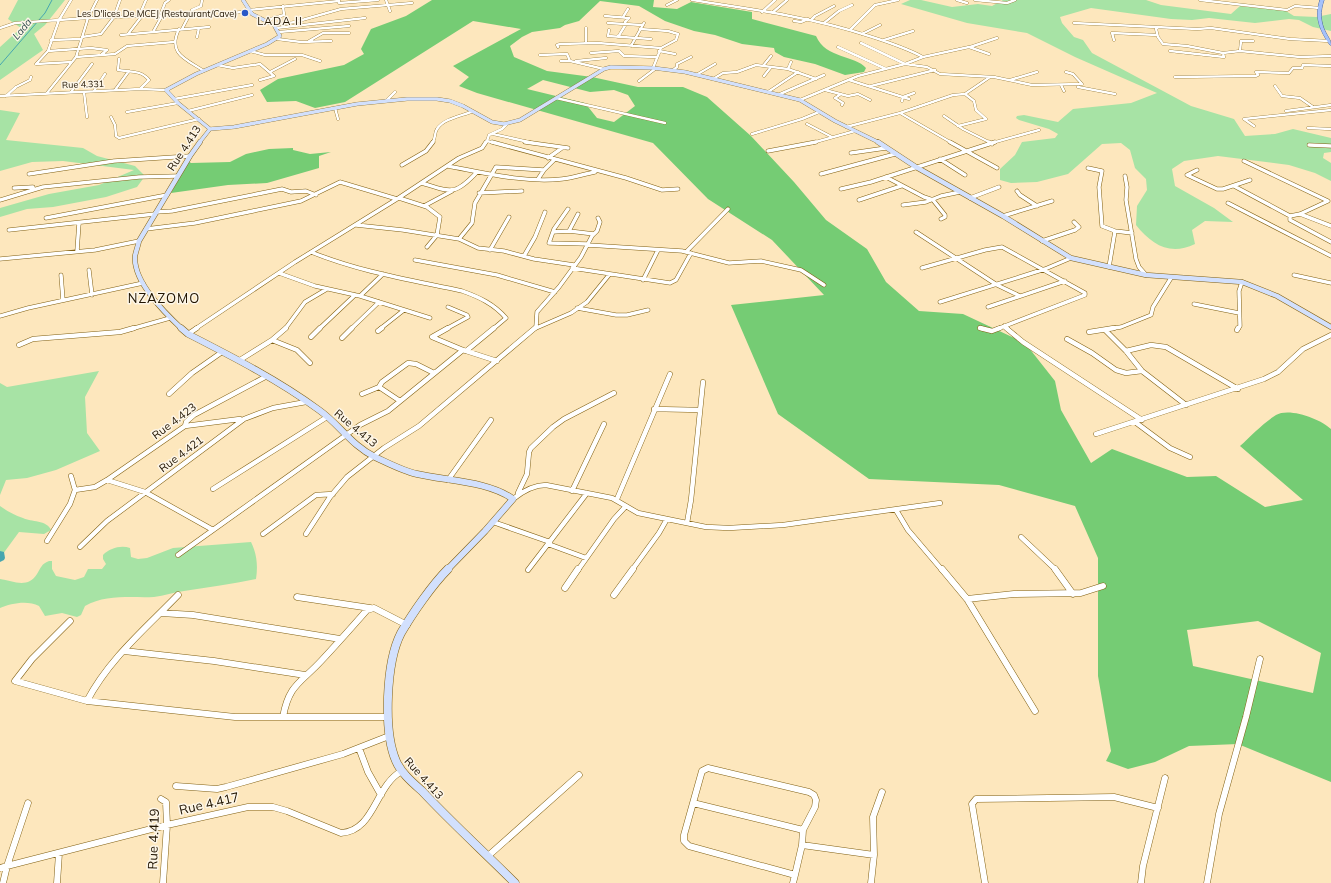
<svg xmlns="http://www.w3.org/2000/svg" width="1331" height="883" font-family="Mulish,sans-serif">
<rect width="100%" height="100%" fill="#fde7bd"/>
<path fill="#a7e3a5" d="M18,0H65L45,25L34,34L43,50L0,80V47L21,28L8,19Z
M910,0H921L952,7L978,4L992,6L1003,0H1146L1161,5L1231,14L1240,6L1286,11L1294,16L1316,17L1331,14V31L1313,27L1299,20L1289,19L1255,23L1209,18L1192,20L1171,19L1091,8L1060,17L1062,23L1074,37L1083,40L1092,53L1191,106L1234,119L1245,136L1275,134L1293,129L1331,138V152L1324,153L1323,158L1331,163V181L1315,173L1289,165L1218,156L1184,161L1172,169L1175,186L1214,208L1233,222L1205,221L1192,230L1195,244C1170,256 1152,245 1136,225L1137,206L1147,190L1146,179L1135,168L1130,150L1121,143L1102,144L1068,174L1037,182L1011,183L1000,180V169L1015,155L1022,142L1055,138L1058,134L1049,129L1019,120L1016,118L1017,116L1024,115L1058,122L1073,109L1131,103L1157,93L1075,57L1027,33L967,23L901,4Z
M0,110L20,113L6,140L83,148L97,156L135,166L145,176L137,187L106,197L53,207L27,209L0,217V208L49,194L99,185L134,170L63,161L32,162L0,171Z
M99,371L85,397L87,433L100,451L56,470L27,478L6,480L0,495V383L7,387Z
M0,506C7,511 14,515 23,518C31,522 47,520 51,530L44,534L19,532L0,558Z
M251,542C257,554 258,566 256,579C232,584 208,587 184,591C174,592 164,596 154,597C132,598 106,594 85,606L81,615L77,617L62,613L45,616L39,606C28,600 11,603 0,608V579C13,581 28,589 37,574C41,568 41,564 49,561H52V569L56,576L75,580L84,577L88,569H102L106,564L103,559V555C110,548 121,545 130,548L131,557L138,559L147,558L173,548Z"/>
<path fill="#75cc74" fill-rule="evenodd" d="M432,0H654L653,7L677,9L691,2L752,12V19L816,36C826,59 855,55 866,68L864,72L845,75L815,64L784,57L775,52L774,48L742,44L715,35L694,31L665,21L639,6L600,1L579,21L565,25L560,28L532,32L522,37L510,46L514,57L547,71L592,77L638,87H683L707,97L751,136L794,182L826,220L867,249L886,282L919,311L963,314L1025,343L1055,381L1061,410L1091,463L1112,449L1187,477L1216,476L1265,507L1303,500L1240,446C1251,436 1263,423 1276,415C1289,407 1321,419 1331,429V782L1238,744L1189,746L1155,762L1128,769L1106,761L1111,751L1098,676V558L1075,506L999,485L869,479L778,414L731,305L824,295L772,240L708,199L653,143L477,93L459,86L469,77L453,66L521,29L473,21L345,102L315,108L296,101L267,102L260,90L278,79L344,65L364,54L361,49L371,29L406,16ZM543,80L590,92L614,90L628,95L635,106L614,122L597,118L585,103L527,89ZM1258,621L1321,653L1313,693L1193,666L1187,630Z
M293,148V150L310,154L331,152L319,156V168L267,183L228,185L171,193L188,161L191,163L230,162L246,154L269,149Z"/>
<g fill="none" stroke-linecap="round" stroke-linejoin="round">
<path stroke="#47a6af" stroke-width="1" d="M0,65L45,13L52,0"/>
<path fill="#47a6af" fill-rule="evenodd" d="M0,551L4,552L5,558L4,560L0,562Z"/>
<g stroke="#826113" stroke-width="3">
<path id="street-far3" d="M71,0L59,20L48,51L36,64L72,62
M386,0L390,11
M692,0C752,9 811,17 869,36C888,42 906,48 923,57
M957,0L967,3
M975,0L1007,3L1015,0
M1200,0L1287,10L1295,6L1320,8
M339,3L378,0
M667,5L677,0
M249,10L339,1
M762,12L775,0
M772,13L787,0
M139,16L146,0
M605,16L629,18L625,22L626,24L618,37
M226,17L233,13L249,11
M623,17L628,9
M267,20L284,15L283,6
M811,20L815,16L834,6
M794,21L801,22L808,19
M608,23L642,25
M824,23L839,11L852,5
M1074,23L1197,29L1211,28L1290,39L1329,41
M274,25L295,22L341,9L412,3
M1158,27L1156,29L1158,37L1163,44L1187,46L1223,53L1240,51L1300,57L1331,56
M0,28L15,23L88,18L204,14
M276,28L365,18
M586,28V43
M179,29C167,54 186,59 204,71
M182,29L192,10L201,6L202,0
M640,29L668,31L678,34L676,40L661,48
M609,30L608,36L651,39
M850,30L875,5L898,0
M153,32L163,14L161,13L165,3L169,0
M279,32L349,26
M128,34L142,16
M862,34L880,25
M121,35L209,27
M82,37L101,34L114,17L120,0
M197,37L199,28
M277,39L301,42L331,41
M51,40L81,39
M884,40L913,31
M1114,40L1112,33L1157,35
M309,41L323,33H349
M861,43L905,64L927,67L940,74L994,77L1032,85L1082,84L1073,74L1066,72
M631,46L644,23
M558,47L557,45L560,44L598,43L661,48L653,68
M838,47L886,69
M970,47L997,38
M48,51L91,48L107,50L102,54
M250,51L265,55H302L320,61
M659,51L675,54
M1170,51L1224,57L1223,53
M1240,51L1241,41H1253
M591,53L619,51L624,56L656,57
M540,55L567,54L570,61L604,69
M76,57L115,54L127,46L174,42
M119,59L118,70C130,72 141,70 149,80L140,89
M561,61H570
M576,61L606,58
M217,65L233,68L260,64L274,76L260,80
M763,66L771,56
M788,69L791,62
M673,70L677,67V64L691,57
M270,72L295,59
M696,75L715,64
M764,76L771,67
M1175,77L1256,76L1258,75L1256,72L1289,73L1293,68H1302L1303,65L1331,66
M713,79L723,73L737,72L756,65L788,69L816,79
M849,80L909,99
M1010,80L1037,72
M639,81L655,69
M1061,85L1064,91
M871,86L935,70
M1275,86L1282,96L1300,98L1313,107
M1078,87L1115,94
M115,90L129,71
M825,90L848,96L858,94L870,100
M94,91L105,74
M71,92L92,64
M84,92L87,117
M768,92L798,72
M47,93L76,57L88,18L97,0
M780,94L824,75
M841,94L835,98L843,103L842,105
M0,96L140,89L166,90
M6,96L16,87L30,80L31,77
M556,98L665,123
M174,99L252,85
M800,100L858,76L905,64L923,57L969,47L989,54
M386,101L395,92
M902,101L903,97L914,93
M335,108L338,119
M188,111L252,95
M1286,111L1331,105
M127,112L178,103
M900,113L952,143
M944,116L963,129L991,143
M111,117L115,125L116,136L119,138L199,119
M807,124L832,137
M958,126L986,119L976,110L974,101L965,94
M1254,126L1244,119L1331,110
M846,127L900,113L953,95L965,94L990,77
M1308,128L1331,129
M493,134L533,143
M752,134L802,119L819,112
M432,143C436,139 434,133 437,129C443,119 461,116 471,112
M485,143L487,141
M495,143L487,141L489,135L502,129L507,124
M812,143L855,131
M992,143L1039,130"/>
</g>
<g stroke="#826113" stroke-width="4.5">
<path id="street-far2" d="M492,142L626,178L662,190L678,189
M525,142L568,148
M950,142L997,168
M989,142L992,144
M1309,145L1331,146
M768,151L816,142
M851,153L886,148
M548,158L562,148
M940,159L965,175
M402,165L426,151L433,142
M448,166C485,173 524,183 562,179C573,178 584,174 595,172
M1088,168L1102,171L1099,187L1102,226L1115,231L1132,233
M1197,170L1187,175L1217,189H1223L1250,180
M29,174L114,161L190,156
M821,174L895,154
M1125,176L1127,187L1126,200L1136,259L1139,267L1146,275
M886,177L924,197L933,200L945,215V217L941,219
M538,179L544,170L554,160
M422,183C451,192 455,196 477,172
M1234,186L1290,216L1300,214L1328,201L1244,161
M14,188L33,187
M841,189L871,182L995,142
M1017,191L1020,195L1037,206
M479,193L522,191
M399,198L427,207L440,217L437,235L427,247
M970,198L999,187
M0,200L43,187L139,177L178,176
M859,200L901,186
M1228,203L1331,256
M903,205L926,202L941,196L960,192
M424,206L452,191
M568,209L554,229L549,243L588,244
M156,212L172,211L282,189L291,192L306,191L316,195
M1300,214L1331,226
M1003,216L1052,201
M1290,216V220L1331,242
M46,218L167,195
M356,225L403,230L459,239L478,248L504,251L534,259L574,265
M146,229L195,223L301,201L340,182L397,199
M9,230L155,214
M569,231L578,214
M553,232L569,231L594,234
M916,232L997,285L1020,296
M459,239L472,223L475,203L496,167L544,170
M1042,241L1075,230L1079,227L1074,222
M588,245L682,251L729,263L761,261L801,270L824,285
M490,250L509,217
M77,251L79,223
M311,252C360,272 411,280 462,291C479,297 494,304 506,318L493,329
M686,252L728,209
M524,256L535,237L545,212
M0,259L95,250L139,241
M415,260L497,275L555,292
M1109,267L1115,231
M572,268L670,283L676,280L691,253
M922,268L985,250L1002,247L1085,293V295L997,329
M89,270L92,295
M279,273L315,286L360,296L430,318
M61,275L63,300
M1294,275L1331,283
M643,280L658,250
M360,296L383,274
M940,302L1045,269L1071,258
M1194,304L1239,313
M988,307L1065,281
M577,308L616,315H627L648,310
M0,316L28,308L143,283
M1004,326L1008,329
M536,327L537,312L559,287L581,257L592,236L597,231L600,222L598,218
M980,328L984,329
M131,329L170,318
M195,329L295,262L397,199L459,158L482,148L486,142
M285,329L305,302L327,289
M319,329L355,295
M351,329L379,302
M380,329L404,310
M446,329L468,317L467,315L448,307
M534,329L571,313L587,302L609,275
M1108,329L1121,327L1151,315L1153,307L1171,278
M1238,329L1240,326L1239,291L1242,282"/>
</g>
<g stroke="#826113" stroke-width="5.5">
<path id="street-far1" d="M448,328L432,337L463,350L497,361
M980,328L992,331L1000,328
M1006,328L1023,342L1142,420
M1105,330L1126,351L1142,371L1186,405
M1237,330L1238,328
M378,331L382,328
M1089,332L1114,328
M188,334L197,328
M311,337L320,328
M342,338L352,328
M1067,339L1092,353L1116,370L1126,373L1142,371
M272,340L297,350L310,363
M19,345L33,339L120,332L134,328
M466,351L494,328
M1126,351L1151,345L1166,347L1238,389
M240,360L272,340L286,328
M169,394L192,373L222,352
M362,394L379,387
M400,401L379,387L382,382L408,363L416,364L434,373
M654,409L700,410
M1135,422L1170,448L1190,457
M185,426L240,419
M1096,434L1264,379L1278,372L1303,349L1331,335
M107,480L145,492L213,530
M448,480L491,420
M213,489L327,417
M75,490L95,487L107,480L185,426L186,422L194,415L267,376
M572,491L604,424
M518,493L527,474L529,452L531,448L553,427L564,419L614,393
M513,499C523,491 533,485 546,485L612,498L638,513L706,527L729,528L783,525L940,503
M617,499L670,374
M896,510L908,530L942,570
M493,522L550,542
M687,523L691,500L703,382
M263,534L316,495L333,494
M306,534L330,497L347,477L384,448L419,426L535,328
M1021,537L1056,570
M47,541L70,504L75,490L71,476
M548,544L586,558
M80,547L107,521L244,419L273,408L306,402
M178,555L360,425L388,411L463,350
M528,570L587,493
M578,570L614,519L626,506
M632,570L659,533L667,519"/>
</g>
<g stroke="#826113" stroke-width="7">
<path id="street" d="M942,569L967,599L1035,711
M1055,569L1073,594
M565,588L578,569
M614,595L633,569
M297,597L370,608
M967,599L1014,594L1081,593L1103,586
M161,613L193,615L340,639
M70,621L32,659L15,681L87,701L235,717H388
M124,651L214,661L305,675
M87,701C109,659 145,629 178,595
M283,717C289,684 301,683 322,660C337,644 352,627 367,610L374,608L407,625
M359,748L368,772L381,795
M708,768L809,792L814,795L816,800L815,807L803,830L802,845L795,875L689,846L684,841V835L702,771Z
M176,786L217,789L226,787L343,754L389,736
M161,799L166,802L167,825L163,883
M693,803L803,830
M802,845L874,855
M488,856L579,775
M0,868L7,866L28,803
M3,883L7,866L167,825L248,807H273L287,811L341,833C375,831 375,785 402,771
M57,883L59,853
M793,883L795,875
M871,883L874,855L873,817L882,792
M985,883L972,804L976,799L1114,797L1158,808
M1141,883L1143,866L1165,778
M1207,883L1219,814L1246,717L1260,659"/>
</g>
<g stroke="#826113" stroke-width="4">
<path id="secondary-far3" d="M210,129L234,127L357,104L407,99H437L450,101L463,106L492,122L504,124L520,120L604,69L611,67L653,68L685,72L800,100L835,121L880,143
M199,143L210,129L178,103L166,90L196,74L267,44L280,36L274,25L252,14L243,0"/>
</g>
<g stroke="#826113" stroke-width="5.5">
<path id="secondary-far2" d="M878,142L916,167L1003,216L1071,258L1146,275L1242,282L1277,296L1331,327
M182,329C165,313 133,282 135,256C136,251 138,246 139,241L190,156L200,142"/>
</g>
<g stroke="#826113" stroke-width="7">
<path id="secondary-far1" d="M181,328L188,334C233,357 278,380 319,410C339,424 352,446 375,457C388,463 403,471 417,474C447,481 488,481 513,499L485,531L447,570"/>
</g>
<g stroke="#826113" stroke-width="9">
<path id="secondary" d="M448,569C432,585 412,614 401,633C386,662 383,731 396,761C401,773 413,783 422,791C452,823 484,852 515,883"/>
</g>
<g stroke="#5069a1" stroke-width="1">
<path id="primary" d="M1320,0H1324C1320,11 1320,22 1326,33C1328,37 1331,40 1331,45H1330C1320,31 1314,17 1320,0Z"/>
</g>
<use href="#street-far3" stroke="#fff" stroke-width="2.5"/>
<use href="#street-far2" stroke="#fff" stroke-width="3.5"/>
<use href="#street-far1" stroke="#fff" stroke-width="4.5"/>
<use href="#street" stroke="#fff" stroke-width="6"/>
<use href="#secondary-far3" stroke="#d2e0fd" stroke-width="3.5"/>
<use href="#secondary-far2" stroke="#d2e0fd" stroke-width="4.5"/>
<use href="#secondary-far1" stroke="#d2e0fd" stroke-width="6"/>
<use href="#secondary" stroke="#d2e0fd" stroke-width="8"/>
<use href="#primary" fill="#a5c1fb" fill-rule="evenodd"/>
</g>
<circle fill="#2958c7" stroke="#fdf6e8" stroke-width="1.5" cx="245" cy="13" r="4"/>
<g text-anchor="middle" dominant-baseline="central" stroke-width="3" stroke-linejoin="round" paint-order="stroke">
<g font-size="9" fill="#211400" stroke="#fdf6e8" text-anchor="end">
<text x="237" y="13">Les D'lices De MCEJ (Restaurant/Cave)</text>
</g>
<g font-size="9" fill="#211400" stroke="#fdf6e8">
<text transform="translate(83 84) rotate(-2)">Rue 4.331</text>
</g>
<g font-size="10" font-style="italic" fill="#2f4d50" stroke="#fdf6e8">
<text transform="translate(22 29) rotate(-50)">Lada</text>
</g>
<g font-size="11" letter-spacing="1" fill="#211400" stroke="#fdf6e8">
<text x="280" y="21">LADA II</text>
</g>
<g font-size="11" fill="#211400" stroke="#fdf6e8">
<text transform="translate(184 148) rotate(-57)">Rue 4.413</text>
<text transform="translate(174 421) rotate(-37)">Rue 4.423</text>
<text transform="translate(356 428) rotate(40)">Rue 4.413</text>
<text transform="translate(181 454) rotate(-37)">Rue 4.421</text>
<text transform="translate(424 778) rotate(48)">Rue 4.413</text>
</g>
<g font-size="13" letter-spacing="1" fill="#211400" stroke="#fdf6e8">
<text x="164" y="298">NZAZOMO</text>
</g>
<g font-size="13" fill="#211400" stroke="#fdf6e8">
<text transform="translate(209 803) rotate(-13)">Rue 4.417</text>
<text transform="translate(153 839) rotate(-88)">Rue 4.419</text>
</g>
</g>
</svg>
